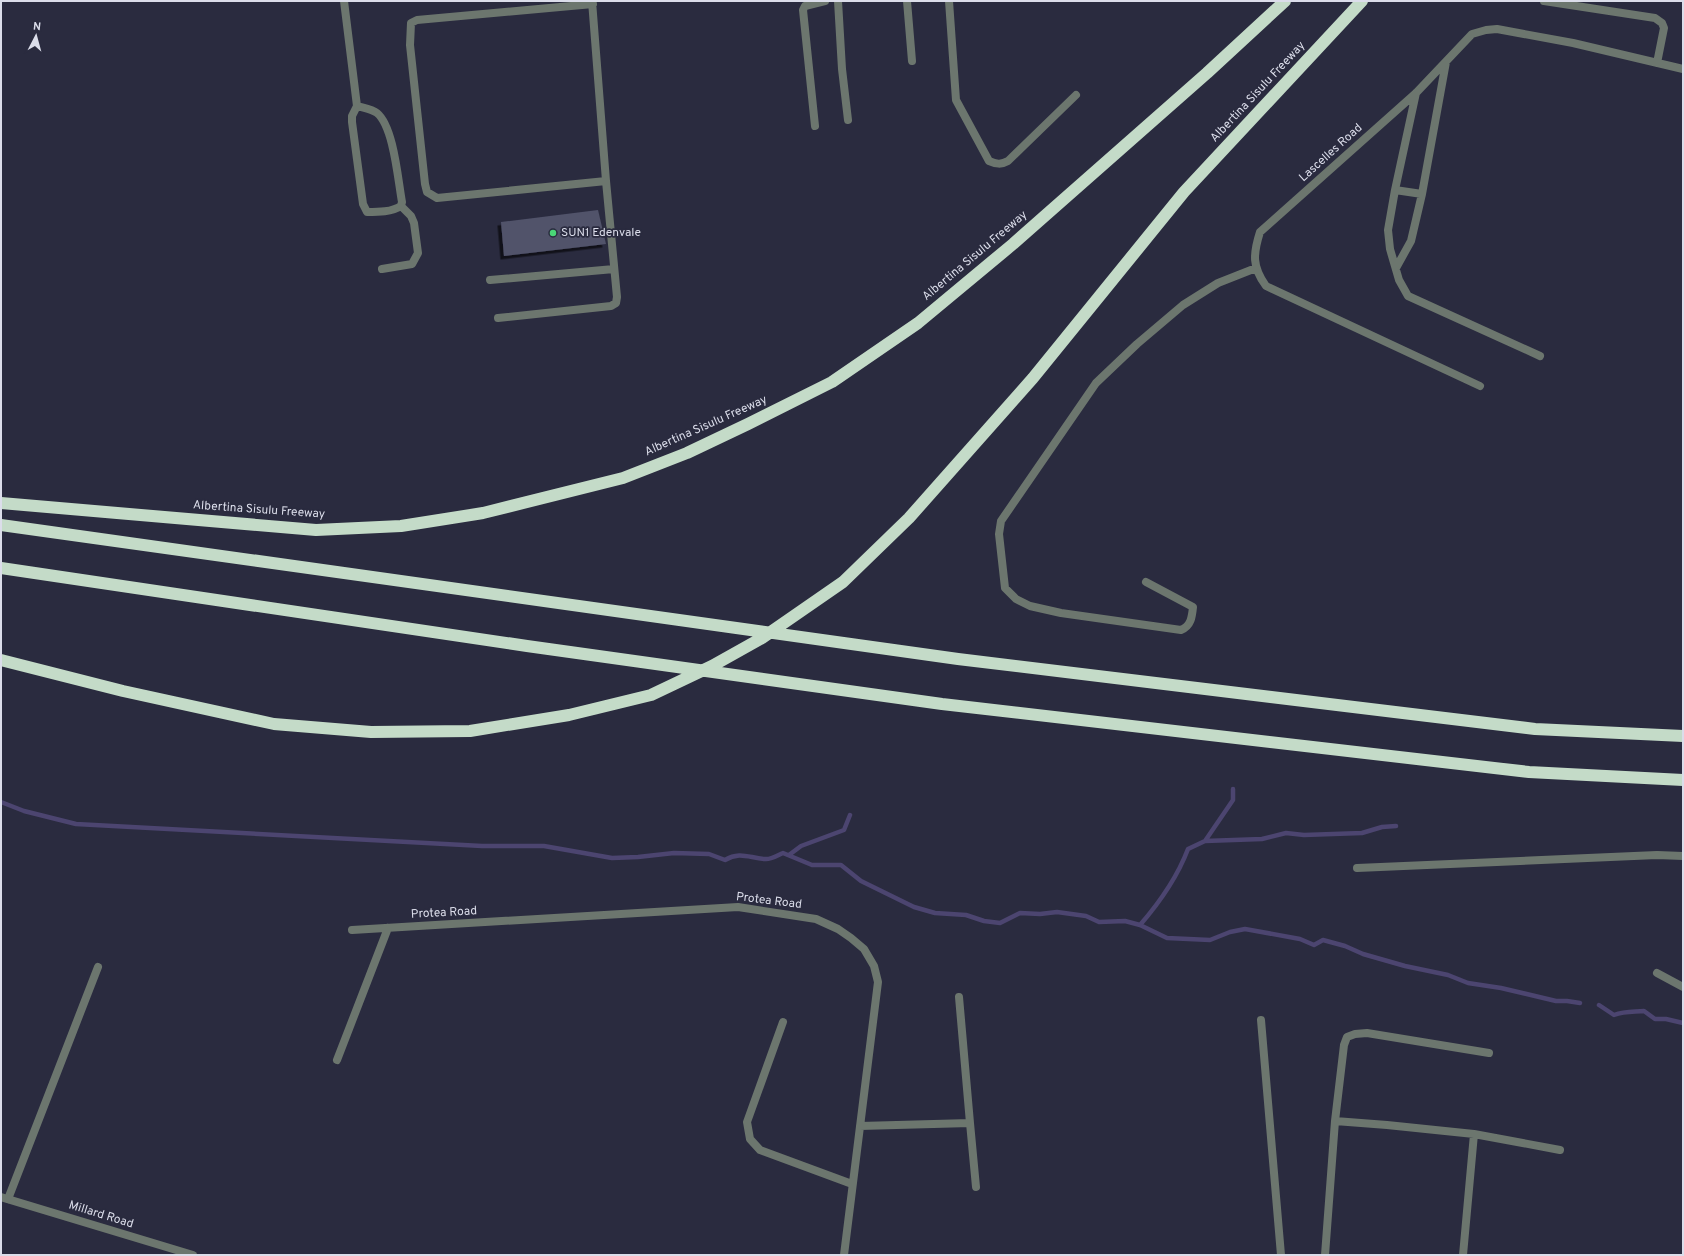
<svg xmlns="http://www.w3.org/2000/svg" width="1684" height="1256" font-family="Overpass,sans-serif">
<defs>
<filter id="shadow"><feDropShadow dx="-3.5" dy="3.5" stdDeviation="0" flood-color="#0009"/></filter>
</defs>
<rect width="100%" height="100%" fill="#2a2b3f"/>
<g fill="none" stroke-linecap="round" stroke-linejoin="round">
<path stroke="#4c4570" stroke-width="4.5" d="M1,802L24,811L76,824L482,846H544L612,858L638,857L674,853L709,854L725,860C740,851 749,858 765,859C770,860 778,855 783,853L812,865H841L861,881L914,907L935,913L966,915L984,921L1000,923L1020,913L1040,914L1057,912L1086,916L1099,922L1125,921L1140,925L1167,938L1210,940L1230,932L1245,929L1300,939L1314,945L1323,940L1345,946L1363,954L1405,966L1448,975L1468,983L1501,988L1556,1001H1567L1580,1003
M1205,841L1233,800V789
M789,855L801,846L844,830L850,815
M1140,925C1160,902 1177,878 1188,849L1205,841L1262,839L1286,833L1304,835L1362,833L1382,827L1396,826
M1599,1005L1614,1015C1625,1011 1633,1012 1644,1011L1655,1019H1666L1683,1023"/>
</g>
<path fill="#51536a" filter="url(#shadow)" d="M598,210L606,244L504,256L501,222Z"/>
<g fill="none" stroke-linecap="round" stroke-linejoin="round">
<path stroke="#6c766e" stroke-width="8" d="M344,1L357,106C364,108 372,109 377,113C394,127 398,181 402,202L401,206
M592,1L606,181L437,198L427,192L425,184L410,45L411,23L417,20L593,4
M838,1L842,69L848,120
M907,1L912,61
M949,1L956,100L989,161C996,164 1001,165 1008,161L1076,95
M1544,1L1655,18L1662,23L1664,28L1657,63
M1416,93L1395,190L1388,230L1390,249L1399,280L1408,296L1540,356
M357,106L352,116V122L363,204L367,212C378,212 392,212 401,206
M815,126L803,10L805,6L825,1
M1395,190L1422,194
M1396,268L1411,241L1422,194L1446,62
M382,269L412,264L418,253L414,223L411,216L401,206
M490,280L614,269
M498,318L611,306L616,303L617,297L606,181
M1480,386L1266,286C1252,267 1253,254 1260,232L1416,93L1472,34L1486,30L1497,29L1573,43L1683,69
M1146,582L1193,607C1192,617 1191,626 1181,630L1061,613L1030,606L1016,599L1005,588L999,534L1001,521L1096,383L1137,344L1183,305L1218,283L1256,268
M1357,868L1657,855L1683,856
M1657,973L1683,987
M1261,1020L1281,1255
M1335,1121L1344,1045L1347,1037L1355,1034L1367,1033L1489,1053
M8,1199L98,967
M1325,1255L1335,1121L1387,1125L1474,1134L1560,1150
M1463,1255L1474,1134"/>
<path stroke="#6c766e" stroke-width="8" d="M352,930L738,907L816,919L838,929L851,938L864,949L874,966L878,982L844,1255
M783,1022L747,1122L750,1139L760,1150L852,1184
M337,1060L388,928
M970,1123L976,1187
M860,1126L970,1123L959,997
M1,1197L193,1255"/>
<path stroke="#c4dbc8" stroke-width="12" d="M1,503L316,530L401,526L483,513L623,478L687,453L748,424L832,382L918,323L1013,244L1207,73L1285,1
M1,525L958,659L1535,729L1683,736
M1,568L527,646L942,704L1529,772L1683,780
M1,660L123,691L274,724L371,732L470,731L569,715L651,695L712,666L762,638L843,582L909,518L1033,378L1184,192L1362,1"/>
</g>
<circle fill="#4ad677" stroke="#2a2b3f" stroke-width="1.5" cx="553" cy="233" r="4"/>
<g text-anchor="middle" dominant-baseline="central" stroke-width="3.5" stroke-linejoin="round" paint-order="stroke">
<g font-size="12" fill="#dbddea" stroke="#2a2b3f">
<text transform="translate(1258 92) rotate(-47)">Albertina Sisulu Freeway</text>
<text transform="translate(1331 153) rotate(-42)">Lascelles Road</text>
<text transform="translate(975 256) rotate(-40)">Albertina Sisulu Freeway</text>
<text transform="translate(706 426) rotate(-24)">Albertina Sisulu Freeway</text>
<text transform="translate(259 510) rotate(4)">Albertina Sisulu Freeway</text>
<text transform="translate(769 901) rotate(7)">Protea Road</text>
<text transform="translate(444 913) rotate(-3)">Protea Road</text>
<text transform="translate(101 1215) rotate(17)">Millard Road</text>
</g>
<g font-size="12" fill="#dbddea" stroke="#2a2b3f" text-anchor="start">
<text x="561" y="233">SUN1 Edenvale</text>
</g>
</g>
<rect width="1684" height="1256" fill="none" stroke="#dbddea" stroke-width="4"/>
<g transform="translate(36 36) rotate(6)" stroke="#2a2b3f" stroke-width="3" paint-order="stroke">
<path d="M0-3L7 15L0 10L-7 15Z" fill="#dbddea"/>
<text y="-6" font-size="11" font-weight="bold" text-anchor="middle" fill="#dbddea">N</text>
</g>
</svg>
